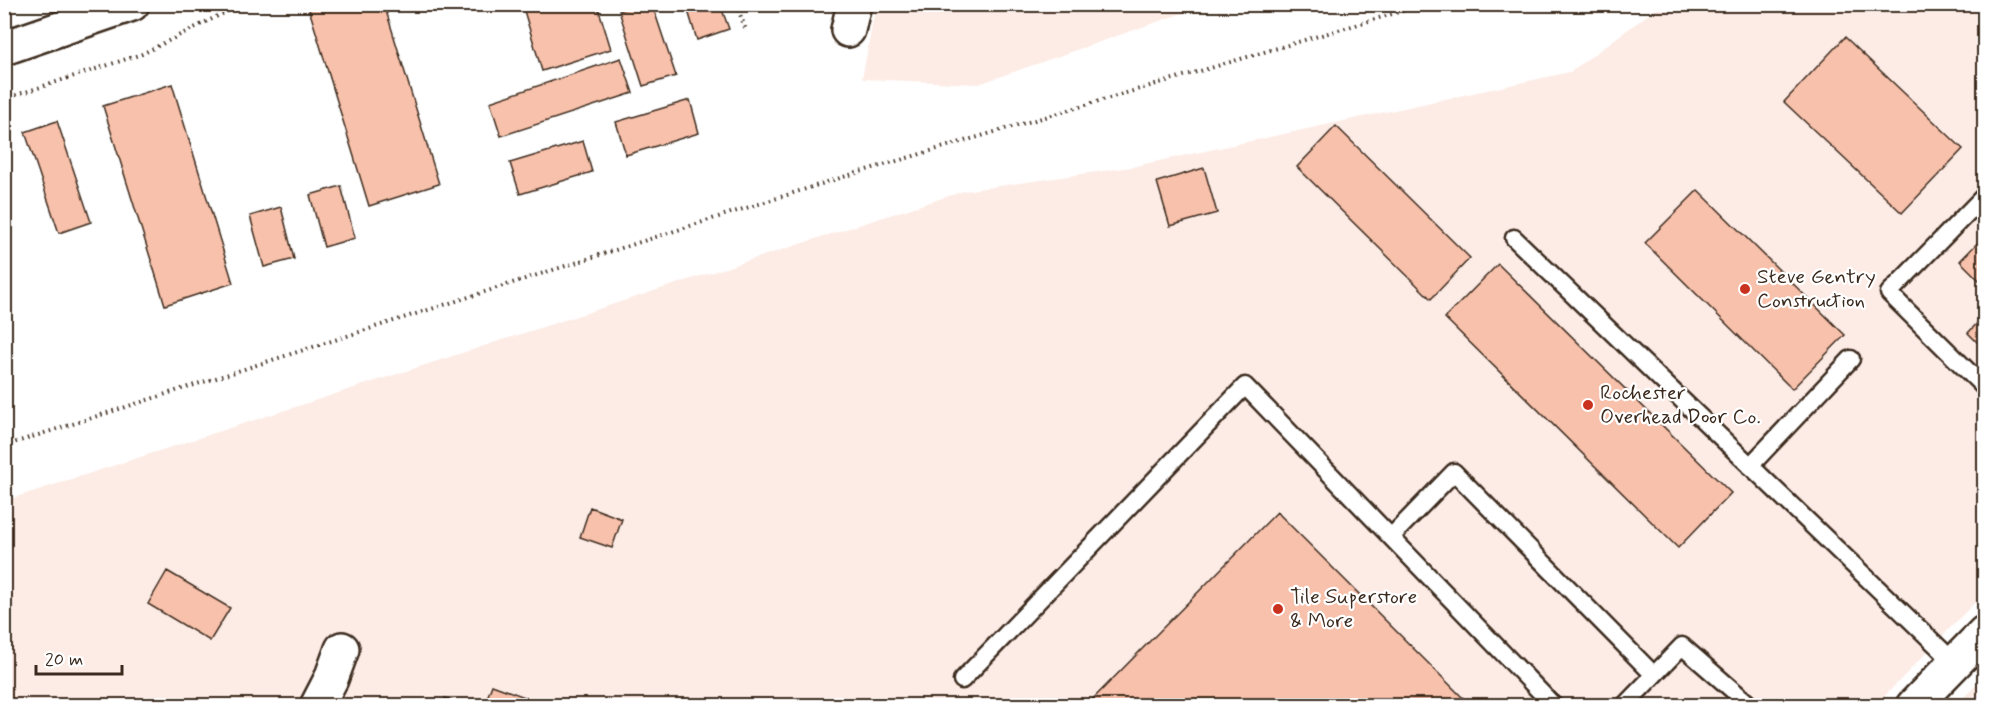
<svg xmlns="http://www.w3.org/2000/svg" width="1989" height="710" font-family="Mynerve,sans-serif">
<rect width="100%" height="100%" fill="#fff"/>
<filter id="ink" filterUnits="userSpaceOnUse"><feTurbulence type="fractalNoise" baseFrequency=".0167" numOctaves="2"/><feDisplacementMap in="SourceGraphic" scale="12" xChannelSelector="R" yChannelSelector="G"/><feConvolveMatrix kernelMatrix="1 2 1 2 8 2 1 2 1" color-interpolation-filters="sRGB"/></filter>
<g filter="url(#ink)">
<path fill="#fdece6" d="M876,4H1206V5L979,84L862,79Z
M1661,5H1984V593L1876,705H5L4,501L964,191L1131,167L1570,72Z
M1984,677V705H1956Z"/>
<path fill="#f8c1ab" stroke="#3b2a1e" stroke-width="1.5" d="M313,4H384L439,184L369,206L308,6Z
M522,4H597L611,49L542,71Z
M638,4H652L676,76L643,86L619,11Z
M686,4H720L729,29L697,40Z
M1845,37L1963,149L1902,213L1784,102Z
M621,58L633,93L501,136L490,102Z
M172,84L233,283L165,305L103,106Z
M690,100L699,133L626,155L616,122Z
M57,121L91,222L59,233L25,132Z
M1336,126L1470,258L1431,299L1297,167Z
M583,141L592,172L520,194L510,163Z
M1204,168L1217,213L1170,226L1157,182Z
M341,186L355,238L324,247L310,195Z
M1698,190L1845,335L1792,389L1645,243Z
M281,207L294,259L264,267L250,216Z
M1984,236V285L1960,261Z
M1498,264L1731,493L1678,548L1445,318Z
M1984,316V349L1968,333Z
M590,507L622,519L612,548L580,537Z
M1277,512L1471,706H1086Z
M167,571L230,608L210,641L148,604Z
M492,685L544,704V706H484Z
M445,698L466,706H442Z
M156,699L169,706H152Z"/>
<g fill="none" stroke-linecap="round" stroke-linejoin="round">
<g stroke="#3b2a1e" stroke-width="21">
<path id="lane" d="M1984,196L1889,293L1984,387
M1514,238L1955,663
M1750,466L1851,359
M1391,537L1454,472L1654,675
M962,680L1245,386L1554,706
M1624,706L1682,646L1751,706"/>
</g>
<g stroke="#3b2a1e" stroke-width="38">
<path id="street" d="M848,30L854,4
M317,706L331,679L342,649"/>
</g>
<g stroke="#3b2a1e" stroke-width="38">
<path id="secondary" d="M4,48L132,4
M1913,706L1984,633"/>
</g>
<path stroke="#3b2a1e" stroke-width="4" stroke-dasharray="1.5 4.5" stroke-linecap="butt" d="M736,4L746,30
M4,99L142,54L242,4
M4,446L843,177L1426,4"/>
<use href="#lane" stroke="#fff" stroke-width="16"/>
<use href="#street" stroke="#fff" stroke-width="33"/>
<use href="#secondary" stroke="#fff" stroke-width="33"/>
</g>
</g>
<g fill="#c8321e" stroke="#fff" stroke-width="2">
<circle cx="1745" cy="289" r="6"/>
<circle cx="1588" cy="405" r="6"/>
<circle cx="1278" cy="609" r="6"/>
</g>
<g text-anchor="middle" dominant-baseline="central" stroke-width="4.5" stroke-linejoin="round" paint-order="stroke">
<g font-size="21" fill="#3b2a1e" stroke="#fff" text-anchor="start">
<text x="1757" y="277">Steve Gentry<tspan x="1757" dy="24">Construction</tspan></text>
<text x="1600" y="393">Rochester<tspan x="1600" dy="24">Overhead Door Co.</tspan></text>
<text x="1290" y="597">Tile Superstore<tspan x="1290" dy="24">&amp; More</tspan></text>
</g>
</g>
<rect width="1989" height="710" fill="none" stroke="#fff" stroke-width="24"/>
<rect x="12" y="12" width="1965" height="686" fill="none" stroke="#3b2a1e" stroke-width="2" filter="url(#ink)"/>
<path d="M36 665v9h86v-9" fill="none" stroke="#3b2a1e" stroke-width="3"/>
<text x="45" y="665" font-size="18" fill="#3b2a1e" stroke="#ffffff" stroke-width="4.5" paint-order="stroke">20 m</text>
</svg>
